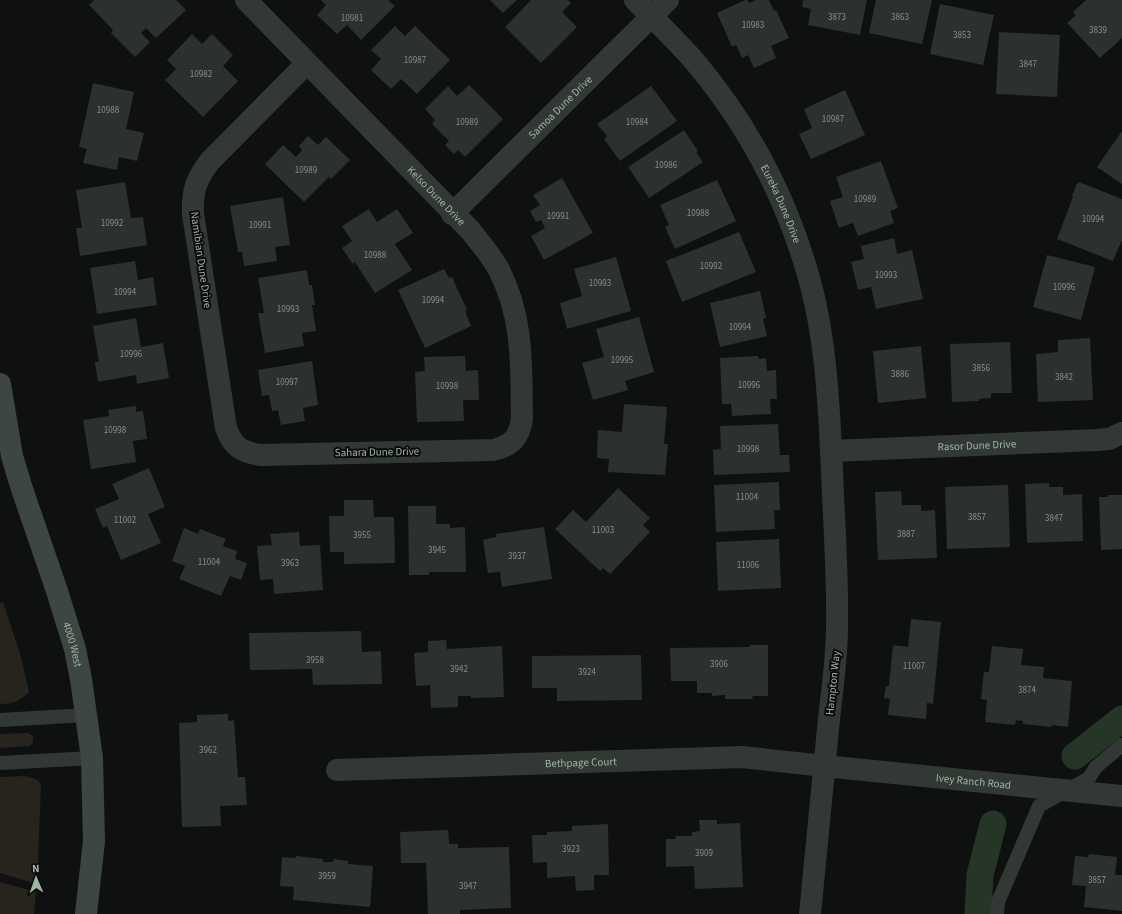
<svg xmlns="http://www.w3.org/2000/svg" width="1122" height="914" font-family="'Source Sans 3',sans-serif">
<rect width="100%" height="100%" fill="#0f1110"/>
<path fill="#27241d" d="M3,602L21,657L29,692C20,701 13,704 0,704V603Z
M28,733L33,736V742L30,746L0,748V734Z
M25,776L38,780L41,785L37,884L0,873V777Z
M0,882L36,892L34,914H0Z"/>
<g fill="none" stroke-linecap="round" stroke-linejoin="round">
<path stroke="#253526" stroke-width="27" d="M1075,756L1122,719
M978,914L980,875L993,824"/>
</g>
<path fill="#2c302e" d="M94,0H176L186,10L156,38L146,28L141,33L150,42L135,57L111,33L113,30L89,5Z
M321,0H388L395,6L361,40L347,25L337,34L317,15L326,5Z
M490,0H517L503,13Z
M531,0H568L571,3L562,12L577,27L541,63L505,27Z
M745,0H748L749,3L756,0H769L774,11L776,10L789,38L771,46L776,58L754,68L748,55L742,58L736,45L732,47L717,13Z
M803,0H867L860,35L808,25L811,9L802,7Z
M876,0H932L922,44L869,33Z
M1086,0H1122V38L1100,58L1067,23L1076,15L1073,12Z
M940,4L994,15L983,65L930,54Z
M395,26L405,36L415,26L450,60L417,94L401,79L391,89L371,70L381,59L371,50Z
M999,32L1060,35L1057,97L996,94Z
M192,34L202,44L212,34L233,55L223,66L238,81L203,117L165,80L176,69L167,60Z
M93,83L134,92L126,129L144,133L137,161L119,157L117,170L83,163L87,149L79,147Z
M469,85L503,119L465,157L458,150L454,154L445,145L449,141L432,124L435,120L425,109L448,86L457,96Z
M651,86L677,121L620,161L604,139L607,136L597,124Z
M845,90L865,135L811,159L799,134L812,128L804,109Z
M684,130L698,151L696,152L703,162L649,198L628,167Z
M1122,131V184L1097,167Z
M308,136L318,145L326,137L350,160L331,179L329,177L304,202L265,164L283,145L296,157L302,150L299,146Z
M881,161L898,208L890,211L894,223L858,236L853,223L839,228L830,201L843,197L836,177Z
M562,178L593,233L544,260L531,236L545,228L541,220L536,222L530,211L540,205L533,195Z
M717,180L736,221L675,249L665,227L669,225L660,205Z
M125,182L131,218L143,217L147,245L80,256L76,228H82L76,190Z
M1079,182L1122,199V240L1113,261L1057,239L1073,197L1072,196L1077,183L1078,184Z
M283,197L290,245L275,247L277,261L244,266L242,252H238L230,206Z
M369,209L377,222L397,209L413,233L395,244L412,270L375,293L355,262L353,264L342,248L352,241L342,226Z
M739,232L756,272L682,302L666,261Z
M894,238L897,254L912,250L923,299L876,309L871,287L858,290L851,262L864,259L861,246Z
M1047,255L1095,267L1081,320L1033,307Z
M616,257L631,311L567,329L560,303L582,296L574,269Z
M135,261L138,280L153,277L157,305L97,314L90,268Z
M444,269L449,278L452,277L467,310L465,311L471,326L425,348L398,290Z
M307,270L309,285H312L315,305H312L316,331L302,333L304,346L265,353L258,313H264L258,278Z
M760,291L766,318L763,319L767,336L720,347L710,303Z
M639,317L654,372L625,381L628,390L593,400L582,363L604,357L596,329Z
M136,318L141,347L163,343L169,378L137,384L136,375L98,382L95,362H99L93,326Z
M1090,338L1093,400L1038,402L1036,354L1058,352V340Z
M1010,342L1012,393H991V398L979,399V401L952,402L950,344Z
M921,346L926,398L878,403L873,351Z
M465,356L466,371L478,370L479,400H463L464,421L417,422L415,372L425,371L424,357Z
M758,356L759,359L766,358L767,371L776,370L777,399H770L771,414L732,416L731,404H722L720,358Z
M312,361L318,405L303,408L305,421L281,425L278,410L272,411L269,395L262,396L258,370Z
M624,404L667,407L664,444H668L665,475L608,472L609,459L597,458L598,430L622,432Z
M136,406V412L143,411L147,439L133,441L136,462L91,469L83,420L109,416L108,410Z
M778,424L780,455H789L790,472L714,475L713,450L721,449L720,426Z
M149,468L165,507L148,514L161,543L121,560L107,526L103,528L95,509L119,499L112,484Z
M779,482L780,510H774L775,529L716,532L714,485Z
M1049,483V487H1063V495L1082,494L1083,541L1027,543L1025,484Z
M1008,485L1010,547L947,549L945,487Z
M618,488L650,518L643,525L650,532L610,574L603,568L600,571L555,529L573,510L586,522Z
M901,491L902,505H921V511L935,510L937,558L878,560L875,492Z
M1108,495H1122V549L1101,550L1099,497H1108Z
M344,500H373L374,517H394L395,563L344,564V552H330L329,516H344Z
M408,506H436V524H450V528L465,527L466,572H429V575H409Z
M544,527L552,579L502,587L500,572L488,573L483,540L496,537V534Z
M184,528L198,534L200,529L226,539L223,546L237,551L235,559L247,563L241,580L230,576L221,596L179,579L185,566L172,561Z
M299,532L300,546L320,545L323,590L274,594L273,579L260,580L257,546L272,545L270,534Z
M779,539L781,588L718,591L716,542Z
M911,619L941,622L933,704L927,703L926,719L888,715L890,699L884,698L886,686H889L893,645L908,647Z
M361,631L362,652L381,651L382,684L313,685L312,669L250,670L249,633Z
M446,640L447,649L502,646L504,697L471,698V696H458V707L431,708L430,685L416,686L414,653L428,652V641Z
M750,645H768V696H752L753,699H725V695L712,696V693H697V681H671L670,648L750,647Z
M992,646L1023,649L1021,665L1044,667L1043,678L1072,681L1068,727L1052,725L1051,727L1023,724V721L1016,720L1015,725L985,722L987,700L981,699L984,672H989Z
M641,655L642,700L557,701V688H532V656Z
M228,714V721L234,720L238,777H245L247,805L220,806L221,826L182,827L179,723L197,722V715Z
M699,820H717V824L740,823L743,887L695,889L694,866L666,867V839H676L675,836H692V832L700,831Z
M608,824L609,875H594V890L576,891L575,876L547,878V862L533,863L532,835H547V832L572,831V826Z
M448,830L449,844H458V848L509,847L511,908L460,910V914H428L426,863H401L400,832Z
M1089,854L1117,857L1115,875H1122V911L1084,907L1086,886L1072,885L1075,856L1088,857Z
M296,856L323,859V862H333L334,859L348,861V864L373,866L370,907L293,900L294,887L280,886L282,857L296,858Z"/>
<g fill="none" stroke-linecap="round" stroke-linejoin="round">
<path stroke="#323935" stroke-width="14" d="M0,720L87,715
M0,763L92,758
M997,914L998,902L1039,806L1089,778L1096,767L1122,745"/>
<g stroke="#323935" stroke-width="22">
<path id="s1" d="M246,0L470,230C480,243 491,255 499,270C524,319 521,366 522,419C519,438 512,445 494,450L261,455C241,452 233,447 226,428L193,214C192,191 196,179 210,161L307,63"/>
<path id="s2" d="M635,0C656,21 677,41 696,63C746,123 784,194 806,268C826,332 829,405 832,471C834,523 838,575 837,627C837,661 831,696 828,729C822,791 816,852 810,914"/>
<path id="s3" d="M452,214L668,0"/>
<path id="s4" d="M831,451L1097,440L1109,439L1122,433"/>
<path id="s5" d="M337,770L742,757L824,766L1122,796"/>
</g>
<path stroke="#3e4641" stroke-width="22" id="s6" d="M0,384L12,456L22,489L57,591L75,649L81,679L92,758L94,841L86,914"/>
</g>
<g text-anchor="middle" dominant-baseline="central" stroke-width="4" stroke-linejoin="round" paint-order="stroke">
<g font-size="9" fill="#829387">
<text x="837" y="17">3873</text>
<text x="900" y="17">3863</text>
<text x="352" y="18">10981</text>
<text x="753" y="25">10983</text>
<text x="1098" y="30">3839</text>
<text x="962" y="35">3853</text>
<text x="415" y="60">10987</text>
<text x="1028" y="64">3847</text>
<text x="201" y="74">10982</text>
<text x="108" y="110">10988</text>
<text x="833" y="119">10987</text>
<text x="467" y="122">10989</text>
<text x="637" y="122">10984</text>
<text x="666" y="165">10986</text>
<text x="306" y="170">10989</text>
<text x="865" y="199">10989</text>
<text x="698" y="213">10988</text>
<text x="558" y="216">10991</text>
<text x="1093" y="219">10994</text>
<text x="112" y="223">10992</text>
<text x="260" y="225">10991</text>
<text x="375" y="255">10988</text>
<text x="711" y="266">10992</text>
<text x="886" y="275">10993</text>
<text x="600" y="283">10993</text>
<text x="1064" y="287">10996</text>
<text x="125" y="292">10994</text>
<text x="433" y="300">10994</text>
<text x="288" y="309">10993</text>
<text x="740" y="327">10994</text>
<text x="131" y="354">10996</text>
<text x="622" y="360">10995</text>
<text x="981" y="368">3856</text>
<text x="900" y="374">3886</text>
<text x="1064" y="377">3842</text>
<text x="287" y="382">10997</text>
<text x="749" y="385">10996</text>
<text x="447" y="386">10998</text>
<text x="115" y="430">10998</text>
<text x="748" y="449">10998</text>
<text x="747" y="497">11004</text>
<text x="977" y="517">3857</text>
<text x="1054" y="518">3847</text>
<text x="125" y="520">11002</text>
<text x="603" y="530">11003</text>
<text x="906" y="534">3887</text>
<text x="362" y="535">3955</text>
<text x="437" y="550">3945</text>
<text x="517" y="556">3937</text>
<text x="209" y="562">11004</text>
<text x="290" y="563">3963</text>
<text x="748" y="565">11006</text>
<text x="315" y="660">3958</text>
<text x="719" y="664">3906</text>
<text x="914" y="666">11007</text>
<text x="459" y="669">3942</text>
<text x="587" y="672">3924</text>
<text x="1027" y="690">3874</text>
<text x="208" y="750">3962</text>
<text x="571" y="849">3923</text>
<text x="704" y="853">3909</text>
<text x="327" y="876">3959</text>
<text x="1097" y="880">3857</text>
<text x="468" y="886">3947</text>
</g>
<g font-size="11" fill="#9fb4a5" stroke="#0a0c0b">
<text stroke="none"><textPath href="#s3" startOffset="152">Samoa Dune Drive</textPath></text>
<text stroke="none"><textPath href="#s1" startOffset="273">Kelso Dune Drive</textPath></text>
<text stroke="none"><textPath href="#s2" startOffset="253">Eureka Dune Drive</textPath></text>
<text transform="translate(201 260) rotate(82)">Namibian Dune Drive</text>
<text stroke="none"><textPath href="#s4" startOffset="146">Rasor Dune Drive</textPath></text>
<text transform="translate(377 452) rotate(-1)">Sahara Dune Drive</text>
<text stroke="none"><textPath href="#s6" startOffset="271">4000 West</textPath></text>
<text transform="translate(833 683) rotate(-84)">Hampton Way</text>
<text stroke="none"><textPath href="#s5" startOffset="244">Bethpage Court</textPath></text>
<text stroke="none"><textPath href="#s5" startOffset="638">Ivey Ranch Road</textPath></text>
</g>
</g>
<g transform="translate(36 878) rotate(358)" stroke="#0a0c0b" stroke-width="3" paint-order="stroke">
<path d="M0-3L7 15L0 10L-7 15Z" fill="#9fb4a5"/>
<text y="-6" font-size="11" font-weight="bold" text-anchor="middle" fill="#9fb4a5">N</text>
</g>
</svg>
